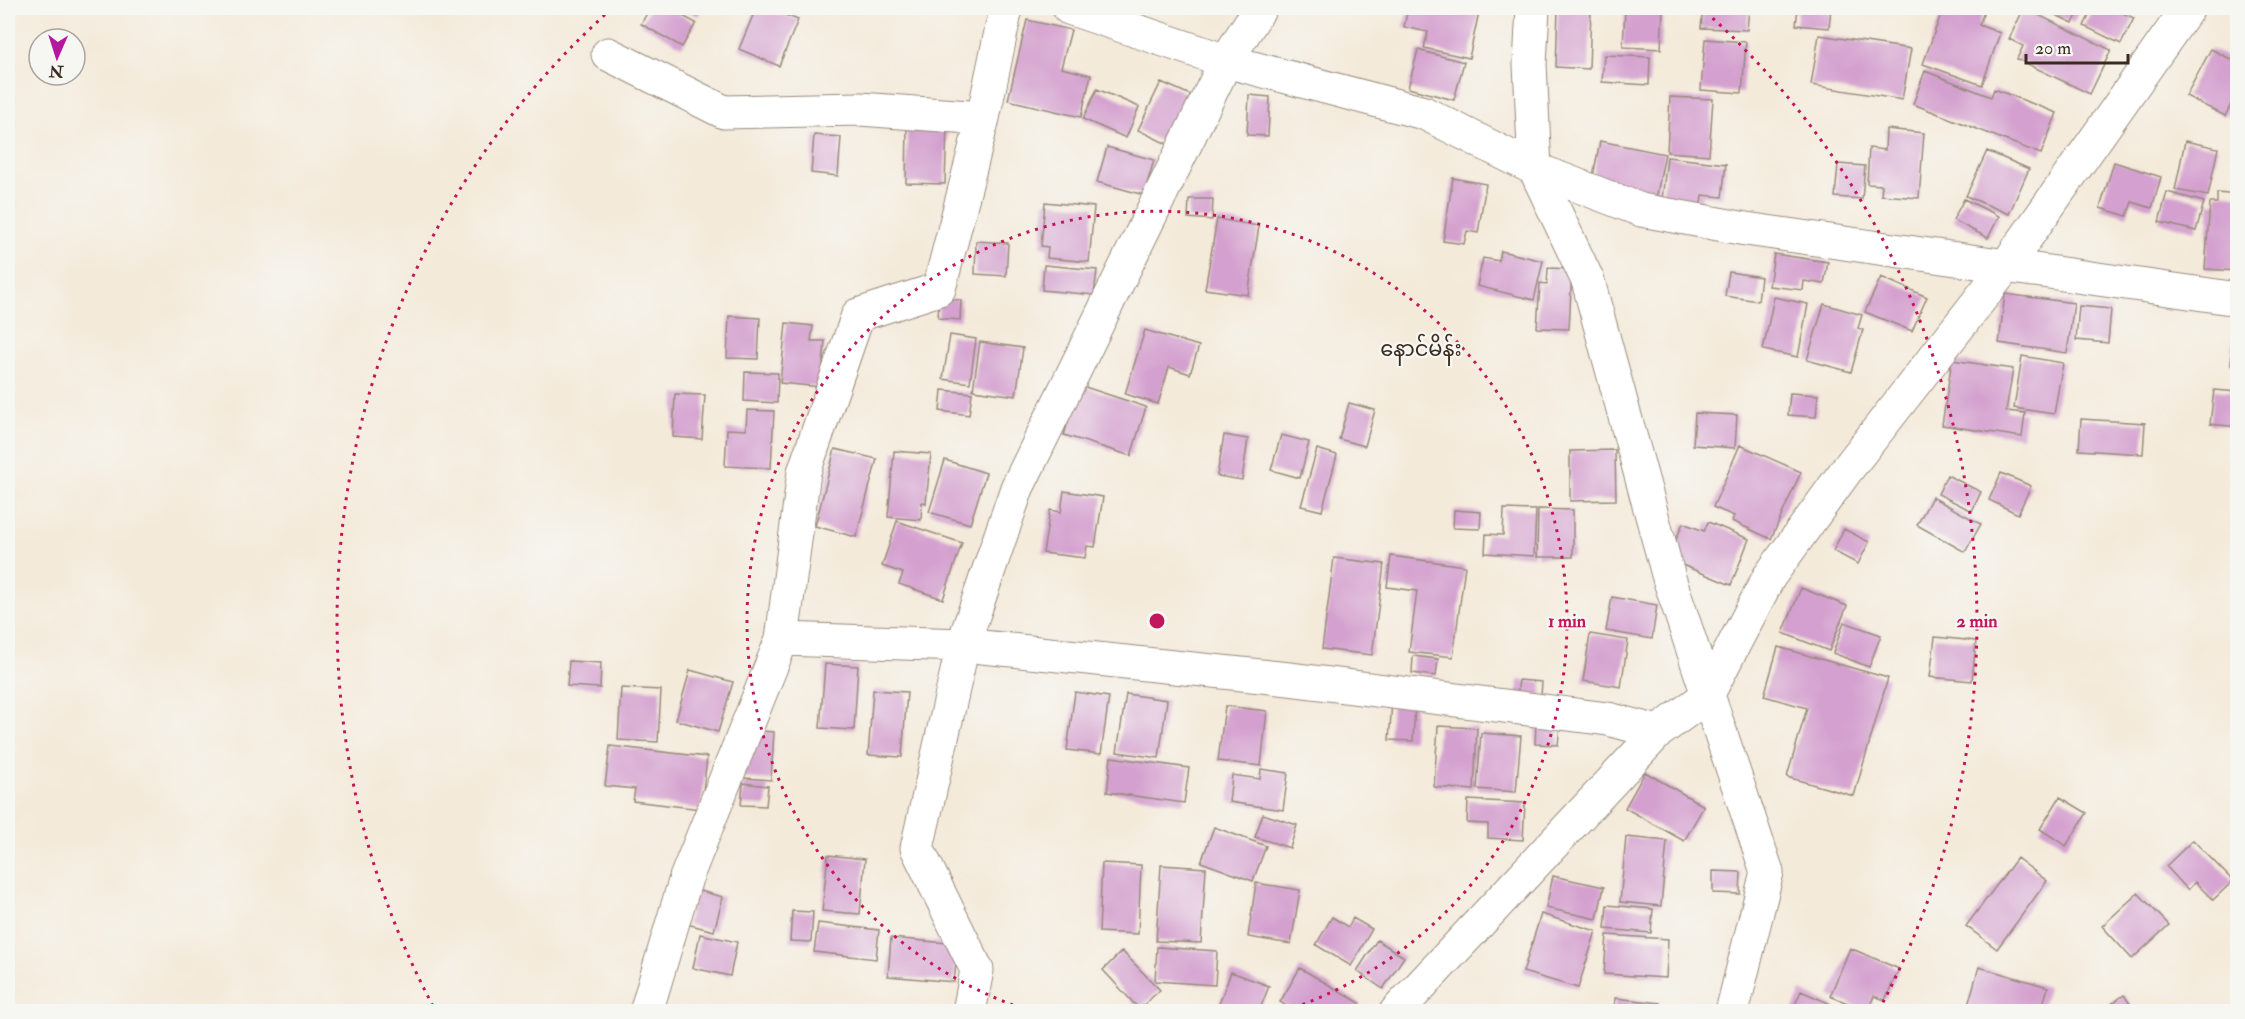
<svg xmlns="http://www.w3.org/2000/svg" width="2245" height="1019" font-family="'IM FELL Double Pica','Noto Sans Myanmar',serif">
<rect width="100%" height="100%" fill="#f6f6f2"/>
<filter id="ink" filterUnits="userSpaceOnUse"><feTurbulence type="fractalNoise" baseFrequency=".0167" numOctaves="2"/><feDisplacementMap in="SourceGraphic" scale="12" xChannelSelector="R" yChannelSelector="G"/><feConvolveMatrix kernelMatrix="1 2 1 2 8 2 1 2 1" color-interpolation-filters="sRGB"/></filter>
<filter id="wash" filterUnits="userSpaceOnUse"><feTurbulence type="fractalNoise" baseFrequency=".008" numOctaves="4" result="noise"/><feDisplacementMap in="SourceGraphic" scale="24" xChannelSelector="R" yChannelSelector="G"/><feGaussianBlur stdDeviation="1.35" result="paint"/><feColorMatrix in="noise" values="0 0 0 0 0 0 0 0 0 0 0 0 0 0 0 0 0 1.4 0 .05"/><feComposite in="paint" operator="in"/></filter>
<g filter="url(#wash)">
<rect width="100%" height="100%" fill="#f4eada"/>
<g id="blocks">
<path fill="#d4a0cf" d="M650,8H668L696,23L682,47L641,24Z
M682,8H702L698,16Z
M756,8H768L798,20L779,66L739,49Z
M931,8H987V14L930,10Z
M1408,8H1458L1479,12L1469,58L1424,48L1428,32L1404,27Z
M1558,8L1591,9L1589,69L1556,67Z
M1625,8H1663L1661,49L1623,47Z
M1703,8H1749L1747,30L1701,28Z
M1798,8H1831L1829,28L1796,25Z
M1943,8L1985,9L1979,25L2000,33L1982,85L1923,64Z
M2024,8L2111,50L2090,94L2017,59L2023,46L2009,39Z
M2041,8H2081L2073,23Z
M2093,8H2112L2134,18L2121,44L2084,26Z
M2128,8H2145L2142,14Z
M1027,20L1071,30L1061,68L1091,75L1081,117L1008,100Z
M1819,35L1911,49L1902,100L1811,85Z
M1705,39L1746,42L1742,93L1701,90Z
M2211,49L2238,63V91L2225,116L2186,96Z
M1418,50L1464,62L1454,100L1408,88Z
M1604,55L1650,57L1649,85L1602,82Z
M1925,71L1991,97L1994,89L2057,113L2041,154L1913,104Z
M1161,82L1193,96L1169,145L1138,130Z
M1097,89L1139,107L1126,138L1083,119Z
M1249,95L1270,97L1268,136L1247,135Z
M1670,97L1713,99L1709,155L1667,152Z
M907,126L947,127L945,184L906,183Z
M1886,129L1924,133L1919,198L1881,195L1882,185L1867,184L1869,148L1885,150Z
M814,135L841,137L838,176L811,173Z
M1600,141L1665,154L1656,199L1591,186Z
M2185,141L2218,148L2208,196L2175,190Z
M1107,147L1154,160L1144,195L1097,182Z
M1987,151L2029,169L2009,214L1966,196Z
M1667,157L1726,164L1722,197L1702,195L1701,204L1662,200Z
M2114,162L2161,177L2152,208L2132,202L2127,216L2100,208Z
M1838,164L1865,166L1862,199L1835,197Z
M1453,178L1486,184L1478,233L1467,231L1464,244L1443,241Z
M2167,192L2204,202L2196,231L2159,222Z
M2217,193L2238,195V271L2205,269L2210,203H2217Z
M1189,199H1213L1212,220L1188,218Z
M1964,199L1999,216L1988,238L1953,220Z
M1045,202L1094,207L1089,262L1047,258L1048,247L1041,246Z
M1217,219L1259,226L1248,295L1205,289Z
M976,241L1008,243L1006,276L975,274Z
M1501,251L1543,261L1534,300L1477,286L1483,258L1499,261Z
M1774,254L1828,262L1824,284L1804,281L1803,290L1769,286Z
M1044,265L1097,270L1094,295L1042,290Z
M1548,268L1572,269L1569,329L1537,328L1540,283L1547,284Z
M1729,272L1761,277L1758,301L1725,296Z
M1881,277L1927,297L1912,331L1865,312Z
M2005,294L2074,303L2067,353L1999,343Z
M1774,297L1808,304L1798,357L1763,350Z
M939,299L961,300L960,320L938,318Z
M1824,304L1862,315L1858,328L1863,330L1851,372L1807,360Z
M2079,306L2111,309L2108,343L2076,340Z
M729,316L760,318L758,359L727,358Z
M786,323L813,326L811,341H825L821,387L780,383Z
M2234,329H2238V365H2231Z
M1145,330L1199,346L1190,374L1169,367L1158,404L1125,394Z
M950,335L976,339L970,383L943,379Z
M980,342L1023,348L1016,396L973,390Z
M2022,356L2063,363L2054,414L2014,408Z
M1952,360L2013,369L2006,411L2025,413L2022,437L1942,425Z
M745,372L778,373L777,403L744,401Z
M1079,385L1146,407L1131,456L1064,435Z
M942,390L972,393L969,415L940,411Z
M2214,390L2238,392V427L2210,424Z
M1790,393L1818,395L1816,417L1788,415Z
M675,394L705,395L702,439L673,437Z
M1349,403L1375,410L1365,446L1339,439Z
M747,410L774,411L771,468L725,466L727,429L746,430Z
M1695,413L1737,415L1735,448L1693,445Z
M2081,419L2145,423L2143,454L2079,450Z
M1224,435L1248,439L1242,480L1217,476Z
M1281,435L1309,442L1300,478L1271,470Z
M1740,445L1801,472L1771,539L1732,521L1734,516L1713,507Z
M835,449L877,459L856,537L815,526Z
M1317,449L1337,455L1322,511L1301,506Z
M1615,450L1616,500L1570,501V451Z
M894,451L931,454L926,503L922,502L921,520L888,517Z
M945,460L986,473L970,524L929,512Z
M2001,473L2031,486L2018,514L1989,500Z
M1947,475L1981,492L1972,511L1938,494Z
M1064,491L1103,497L1095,547L1087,546L1085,558L1043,553L1050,510L1061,512Z
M1932,497L1981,524L1965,552L1917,525Z
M1504,509L1536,510L1534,556L1485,553L1486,534L1503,535Z
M1538,509L1573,510V557H1537Z
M1454,510L1481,512L1480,529L1453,528Z
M897,521L962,543L943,599L899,584L903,573L882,566Z
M1708,522L1749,539L1731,585L1668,559L1683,523L1704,531Z
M1844,529L1869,542L1858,564L1833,551Z
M1391,556L1465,566L1453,657L1409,652L1417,591L1387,587Z
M1334,558L1384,564L1372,655L1322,649Z
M1801,588L1847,606L1829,651L1783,633Z
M1612,597L1657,605L1652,639L1606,631Z
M1844,622L1881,635L1869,667L1833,653Z
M1590,634L1628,640L1621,687L1583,681Z
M1935,637L1976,641L1972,681L1930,677Z
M1778,647L1888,678L1854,796L1787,777L1807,708L1764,696Z
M1413,656L1438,659L1436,676L1412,673Z
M569,661L601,663L600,688L567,686Z
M825,664L858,666L854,730L820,728Z
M690,670L733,682L718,732L676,720Z
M1519,680L1542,682L1541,696L1517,695Z
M621,688L661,690L658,742L618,740Z
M873,690L907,692L902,757L868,755Z
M1075,692L1109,697L1101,754L1067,750Z
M1126,694L1167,700L1159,758L1117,752Z
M1392,702L1415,704L1413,741L1389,740Z
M1225,706L1267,711L1261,766L1218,761Z
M1536,723L1560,724L1558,745L1535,744Z
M1438,726L1477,728L1474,790L1434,787Z
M747,730L774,732L771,780L743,778Z
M1481,733L1521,736L1516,792L1477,789Z
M610,746L707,757L701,809L633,801L635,789L605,786Z
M1111,757L1189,768L1184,803L1107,792Z
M1261,769L1288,773L1283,810L1229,802L1232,775L1260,779Z
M1645,772L1704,806L1684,841L1625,808Z
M743,783L768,786L766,806L741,805Z
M2060,797L2087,813L2066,846L2040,829Z
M1468,800L1525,803L1523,840L1488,838V824L1467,823Z
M1263,814L1297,825L1290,848L1255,837Z
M1214,827L1266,846L1253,881L1201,862Z
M1626,837L1667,841L1661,906L1620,902Z
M2193,840L2233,881L2213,900L2195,882L2188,890L2166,866Z
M828,855L865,859L860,914L822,911Z
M2017,858L2047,881L1997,949L1966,926Z
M1102,863L1141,865L1138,934L1099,932Z
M1161,865L1206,868L1201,943L1156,941Z
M1713,871L1741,872L1740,894L1713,893Z
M1553,876L1604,887L1597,919L1546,908Z
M1256,883L1300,890L1291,944L1248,937Z
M696,890L723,897L714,931L687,924Z
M2138,893L2169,925L2132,959L2102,926Z
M1607,905L1653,909L1651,933L1605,929Z
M792,911L813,912L811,942L790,941Z
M1541,914L1596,931L1578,988L1523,972Z
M1332,917L1348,927L1353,918L1372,929L1351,966L1316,945Z
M818,923L879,930L876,959L814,952Z
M700,934L737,942L730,976L693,968Z
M1607,935L1668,939L1666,978L1604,974Z
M891,938L958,944L954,982L888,976Z
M1377,940L1404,957L1383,989L1357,971Z
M1157,947L1217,951L1215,985L1155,981Z
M1850,948L1899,969L1885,1000L1874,996L1868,1011L1830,996Z
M1122,951L1160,990L1139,1009L1103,970Z
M1979,967L2048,987L2041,1012L2015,1009L2014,1012H1966Z
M1300,968L1360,1003L1355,1012H1296L1280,1002Z
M1231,972L1269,986L1259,1012H1216Z
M1801,991L1835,1006L1833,1012H1792Z
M2124,995L2136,1012H2100Z
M1615,998L1660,1003L1659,1012H1614Z"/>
</g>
</g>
<g filter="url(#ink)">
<use href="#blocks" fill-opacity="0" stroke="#988a7c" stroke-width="1.5"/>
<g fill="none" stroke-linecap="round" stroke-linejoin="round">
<g stroke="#988a7c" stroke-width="35">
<path id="minor" d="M1069,8L1226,61L1424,113L1535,169L1641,210L1746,229L2238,299
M1533,8L1530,64L1535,169L1588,281L1669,578L1767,872L1732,1012
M608,54L724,112L860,109L983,118
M782,639L963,645L1289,679L1608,719L1658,732
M646,1012L686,878L782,639L804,472L858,315L939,289L983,118L1006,8
M969,1012L977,970L917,848L963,645L1017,488L1226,61L1260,8
M1396,1012L1658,732L1707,696L1769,577L1845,472L2006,266L2188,8"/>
</g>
<use href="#minor" stroke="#fff" stroke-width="33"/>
</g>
</g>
<g fill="none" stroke="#c2185b" stroke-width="3" stroke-dasharray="3 6">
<path d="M1030 1011A410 410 0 1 1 1284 1011"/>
<path d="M433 1006A820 820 0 0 1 608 12M1706 12A820 820 0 0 1 1881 1006"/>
</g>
<g text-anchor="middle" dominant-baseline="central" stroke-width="4.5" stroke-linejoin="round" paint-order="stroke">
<g font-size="21" fill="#3b2a1e" stroke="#f6f6f2">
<text x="1421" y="349">နောင်မိန်း</text>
</g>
</g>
<circle cx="1157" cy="621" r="9" fill="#c2185b" stroke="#f6f6f2" stroke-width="3"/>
<g font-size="18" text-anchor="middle" font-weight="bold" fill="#c2185b" stroke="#f6f6f2" stroke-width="4.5" stroke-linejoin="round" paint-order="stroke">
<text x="1567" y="627">1 min</text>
<text x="1977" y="627">2 min</text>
</g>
<rect width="2245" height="1019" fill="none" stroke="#f6f6f2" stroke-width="30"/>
<g transform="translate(57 57) rotate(183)"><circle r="28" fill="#f6f6f2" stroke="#aba49d" stroke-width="1.5"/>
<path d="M0-4.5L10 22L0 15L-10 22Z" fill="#b5179e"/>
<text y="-9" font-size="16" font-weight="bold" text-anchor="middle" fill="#3b2a1e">N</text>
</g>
<path d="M2026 54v9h102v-9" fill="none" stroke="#3b2a1e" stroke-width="3"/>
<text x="2035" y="54" font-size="18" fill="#3b2a1e" stroke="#f6f6f2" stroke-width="4.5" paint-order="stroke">20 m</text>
</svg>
